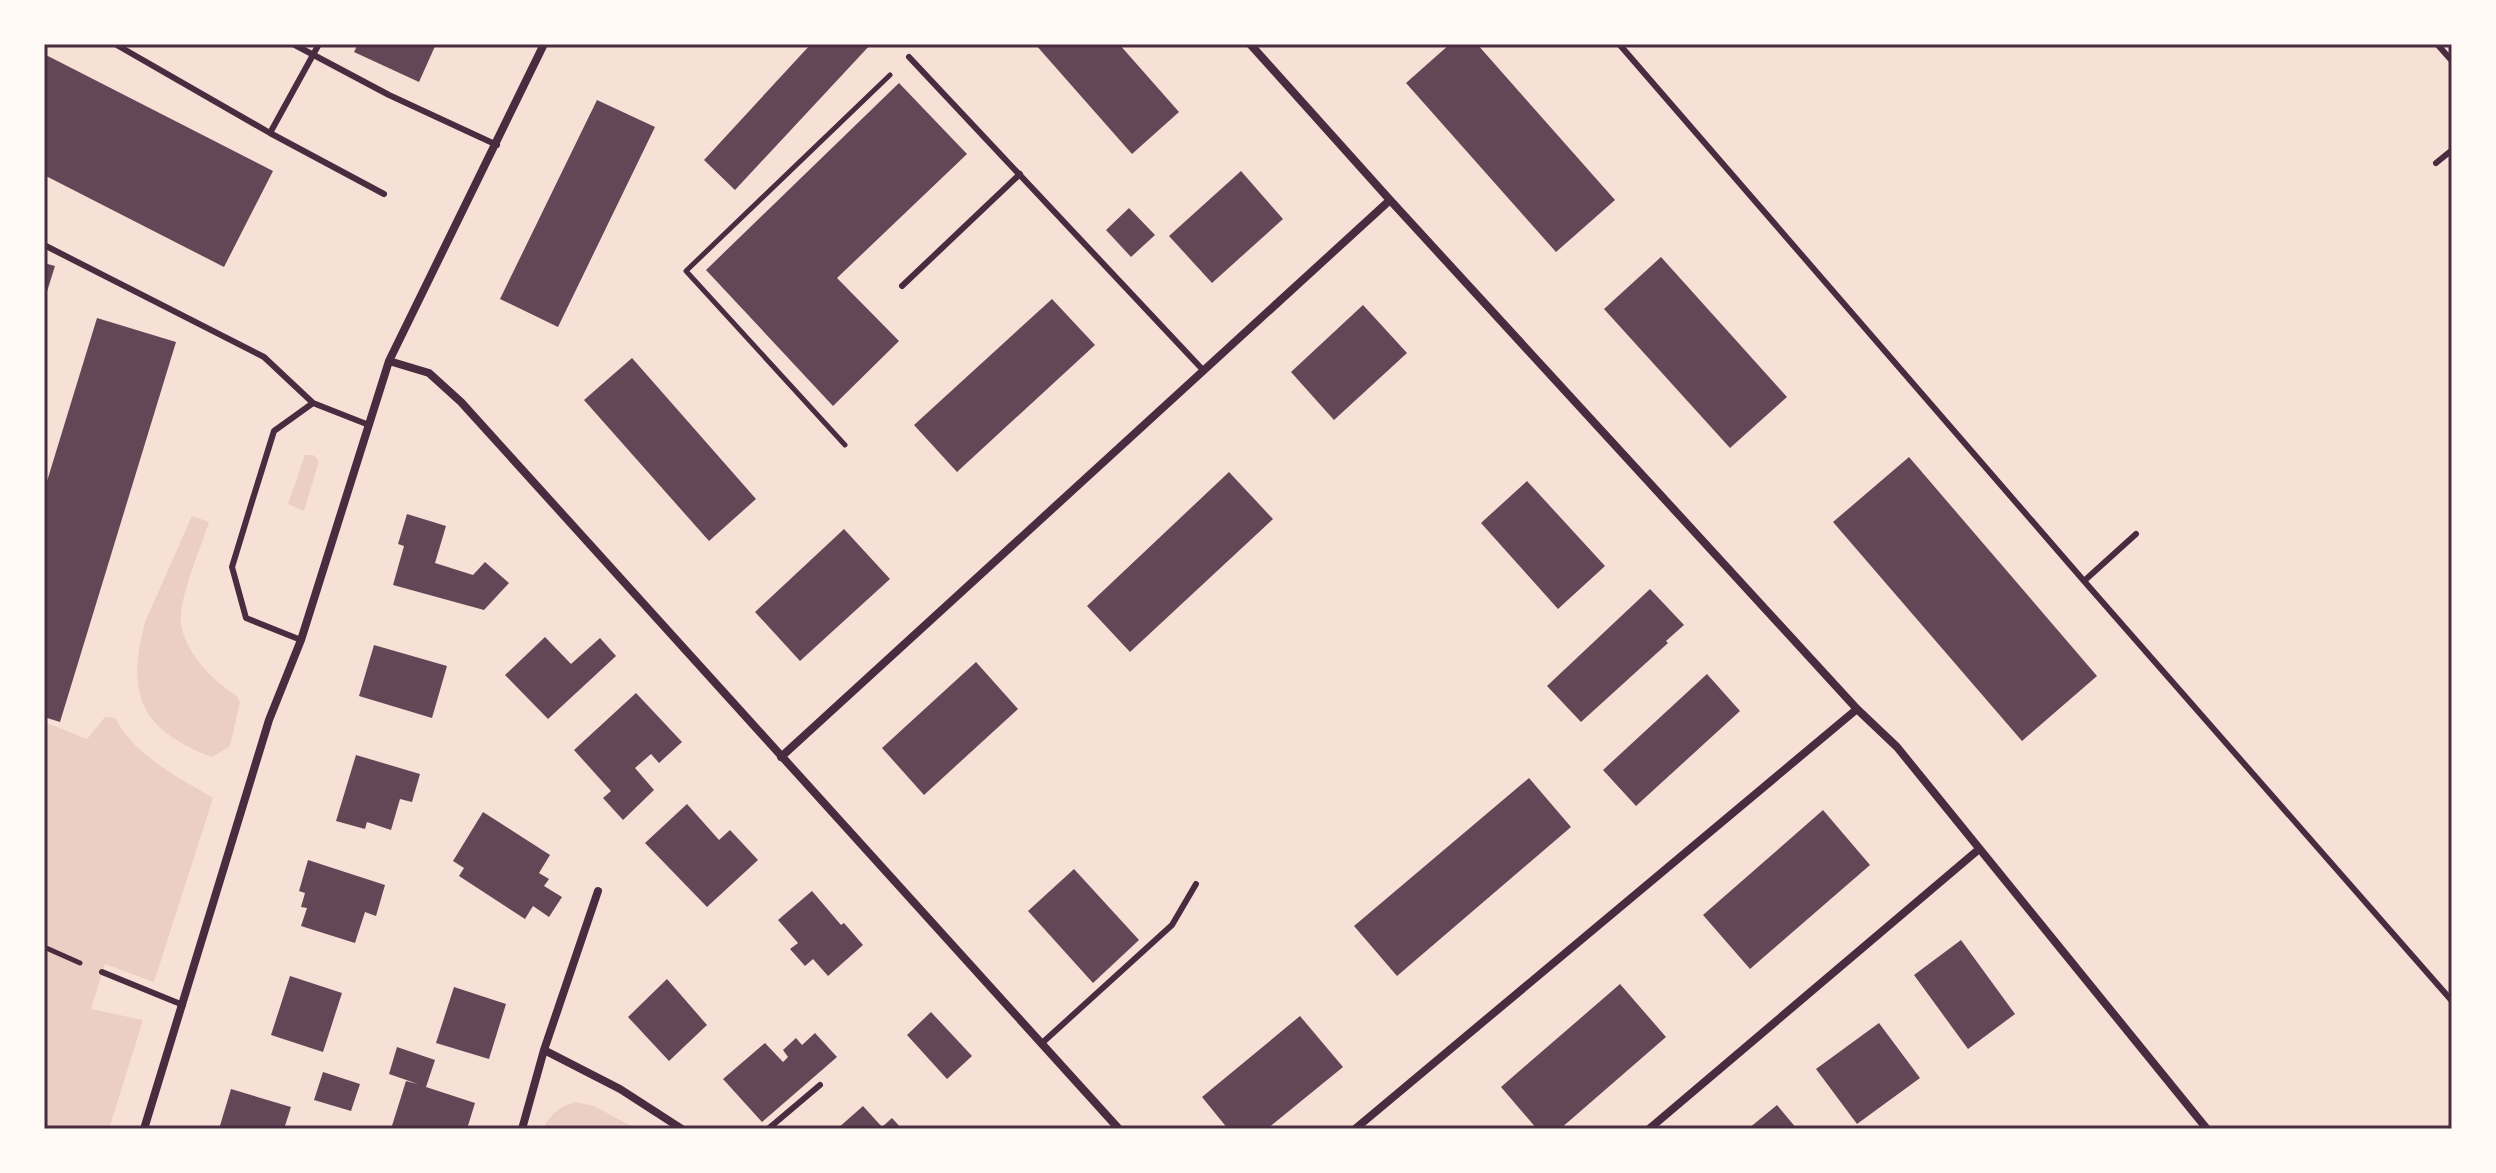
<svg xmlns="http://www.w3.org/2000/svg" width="2496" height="1173" font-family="'IBM Plex Sans',sans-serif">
<rect width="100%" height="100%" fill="#f7e1d7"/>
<path fill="#ebcfc5" d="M305,455H313L319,461L304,511L288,504Z
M192,516L209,522C201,547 178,600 181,624C186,654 213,681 237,696L240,702L230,746L212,757C140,730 126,695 145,622Z
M105,717L115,718C136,757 177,776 213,798L154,982L105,964L91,1009L143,1020L109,1129H44V722L87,739Z
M575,1102L594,1106L637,1129H543C551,1113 559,1107 575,1102Z"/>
<path fill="#644757" d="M358,44H436L419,82L354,52Z
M811,44H871L735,190L704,160Z
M1035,44H1119L1179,112L1132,154Z
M1450,44H1477L1615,200L1556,252L1406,83Z
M44,54L273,171L224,267L44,175Z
M899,83L967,154L837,278L899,341L833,406L706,270Z
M597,100L655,127L558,327L500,299Z
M1241,171L1283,219L1212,283L1169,236Z
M1129,208L1155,235L1131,257L1106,230Z
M1661,257L1787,397L1730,448L1604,309Z
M44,263L55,266L45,298H44Z
M1052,299L1095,345L957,472L914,425Z
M1363,305L1407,353L1334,420L1291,372Z
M97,318L176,342L60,722L44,717V491Z
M632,358L756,499L709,541L584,400Z
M1909,457L2097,676L2022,741L1833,522Z
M1229,472L1273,519L1130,652L1087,606Z
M1527,481L1605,566L1558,609L1481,523Z
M407,514L446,526L435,563L473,575L485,562L509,583L484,610L393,585L404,546L398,544Z
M844,529L890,579L800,661L755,612Z
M1650,589L1684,625L1666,641L1668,643L1581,722L1547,686Z
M545,637L571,664L600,638L616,656L548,719L505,675Z
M374,645L447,666L432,718L359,696Z
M976,662L1018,709L924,795L882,748Z
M1707,674L1740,711L1636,806L1603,770Z
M636,693L682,742L659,763L651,754L635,768L654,790L623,820L603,798L611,791L574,750Z
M356,755L420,774L412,802L400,799L391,830L367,822L365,829L336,821Z
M1529,778L1571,827L1397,976L1354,926Z
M687,804L719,840L730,830L758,860L707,907L645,843Z
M1823,810L1870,865L1750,969L1703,915Z
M483,812L550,855L539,873L549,879L544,886L562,897L549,917L533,906L525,919L459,876L464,868L453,861Z
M308,860L385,885L376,916L365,912L355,943L301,926L307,908L301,907L305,893L299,891Z
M1074,869L1139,940L1093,983L1028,911Z
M812,891L841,925L844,923L863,945L828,976L813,959L805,966L790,949L798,943L778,920Z
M1961,940L2015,1014L1968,1049L1914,975Z
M290,976L342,993L323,1052L271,1035Z
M667,979L707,1025L669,1061L628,1017Z
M1620,984L1666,1037L1560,1129H1537L1501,1087Z
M454,987L506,1004L489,1059L436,1043Z
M931,1012L972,1056L947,1079L907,1035Z
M1300,1016L1343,1067L1267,1129H1228L1202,1097Z
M1879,1023L1920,1078L1857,1124L1816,1069Z
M815,1033L837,1057L762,1122L723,1079L765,1043L783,1062L788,1057L783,1050L796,1038L802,1045Z
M397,1047L435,1060L426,1087L475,1103L467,1129H391L406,1081L418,1084L389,1074Z
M323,1072L360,1084L351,1111L314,1100Z
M231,1089L291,1107L284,1129H219Z
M1777,1105L1797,1129H1748Z
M863,1106L882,1127L892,1118L902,1129H837Z"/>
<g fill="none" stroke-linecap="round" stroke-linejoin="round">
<path stroke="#4a2c40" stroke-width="5" d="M845,445L686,271L890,75
M44,947L80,963"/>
<path stroke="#4a2c40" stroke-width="6" d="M115,44L270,133L319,44
M293,44L389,95L497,145
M1619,44L2084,581L2452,1001
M2437,44L2452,61
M909,57L1203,370
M270,133L384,194
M2436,163L2452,150
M44,245L264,357L313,403L369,425
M902,286L1020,174
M2084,581L2136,534
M301,640L246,618L232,567L250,508L274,431L313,403
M102,972L183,1005
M1041,1044L1172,925L1196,884
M768,1129L820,1085"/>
<path stroke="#4a2c40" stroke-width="8" d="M1250,44L1390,200L1857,709L1897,747L2207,1129
M389,361L429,373L461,402L1119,1129
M781,757L1390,200
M544,1050L620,1089L682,1129
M144,1129L269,720L301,640L389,361L544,44
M522,1129L544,1050L598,891
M1355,1129L1857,709
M1649,1129L1978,850"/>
</g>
<rect width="2496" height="1173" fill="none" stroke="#fffaf5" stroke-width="92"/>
<rect x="46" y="46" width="2404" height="1081" fill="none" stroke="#4a2c40" stroke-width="3"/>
</svg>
